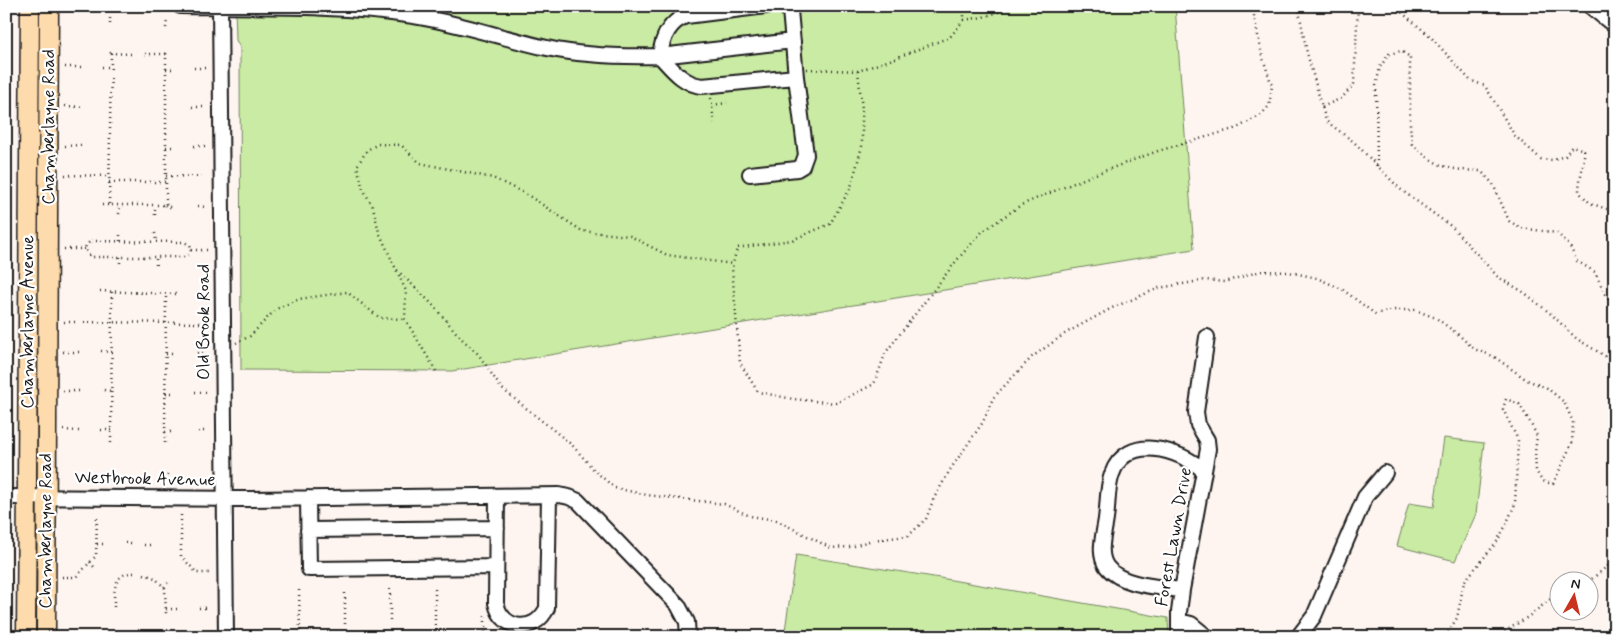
<svg xmlns="http://www.w3.org/2000/svg" width="1621" height="643" font-family="Mynerve,sans-serif">
<rect width="100%" height="100%" fill="#fef5f1"/>
<filter id="ink" filterUnits="userSpaceOnUse"><feTurbulence type="fractalNoise" baseFrequency=".02" numOctaves="2"/><feDisplacementMap in="SourceGraphic" scale="10" xChannelSelector="R" yChannelSelector="G"/><feConvolveMatrix kernelMatrix="1 2 1 2 8 2 1 2 1" color-interpolation-filters="sRGB"/></filter>
<g filter="url(#ink)">
<path fill="#caeba3" stroke="#738460" d="M235,6H1175L1194,249L452,371L241,370L240,48L236,40Z
M1444,438L1484,443L1476,514L1455,561L1397,546L1409,503L1434,507Z
M796,555L940,578L1168,618L1169,637H784Z"/>
<g fill="none" stroke-linecap="round" stroke-linejoin="round">
<g stroke="#1c1c1c" stroke-width="18">
<path id="minor" d="M180,6C258,7 337,4 414,16C459,23 502,38 547,48C584,56 622,57 660,56C672,69 683,84 702,86L796,77
M220,6L226,637
M766,6L686,16C669,22 662,39 660,56L793,41
M1590,6L1615,26
M750,174L797,169L802,166L806,155L796,77L790,10L783,6
M497,496L496,603C502,631 535,634 547,608L549,496
M6,497L251,499L559,495L569,497L578,501L678,605L687,622L688,637
M308,498L309,569L496,567
M308,530L497,528
M1182,590C1159,587 1122,586 1107,567C1097,554 1104,534 1106,519C1108,505 1107,487 1112,474C1126,433 1180,449 1204,471
M1179,621L1191,624L1207,637
M1179,637V612L1182,590L1208,449L1207,440L1198,425L1196,412L1207,337
M1298,637L1314,616L1365,497L1385,473"/>
</g>
<g stroke="#1c1c1c" stroke-width="21">
<path id="major" d="M26,637L30,6
M46,637L49,6"/>
</g>
<path stroke="#1c1c1c" stroke-width="2.5" stroke-dasharray="1 4" stroke-linecap="butt" d="M1298,6L1307,53L1326,121L1354,142L1400,189L1452,227L1498,277L1525,293L1551,314L1577,339L1615,362
M1394,6L1430,36L1470,80L1485,86L1515,136L1541,159L1552,160L1565,156L1572,146L1584,150C1585,165 1579,177 1579,192L1590,203L1615,212
M110,18V27
M964,20L983,17L1017,6
M166,28L167,19
M111,53V48
M131,54L111,53L109,205H166V54H145
M166,54L167,49
M65,67H82
M102,67H110
M194,68H205
M166,69H174
M807,69L858,71L893,59L950,37L964,20V6
M858,71L862,109V146L851,187L830,224L792,240L737,248L732,268L740,363L758,392L793,399L836,403L874,384L886,352L957,260L982,232L1021,205L1093,175L1158,151L1237,128L1261,115L1269,106L1272,86L1262,55L1252,6
M711,98L714,123
M712,105L727,103
M65,106L85,107
M192,107H206
M1322,107L1342,98L1354,84L1358,6
M65,146L81,145
M194,146H206
M166,147H174
M1377,166L1376,86L1380,67L1389,54L1401,51L1410,57V125L1412,144C1437,167 1447,170 1481,171L1493,184L1509,221L1521,228L1557,233L1569,245L1577,261L1595,272L1605,294L1615,306
M65,175L109,176
M166,176L206,177
M109,182H165
M102,205H109
M165,205L167,207H173
M198,206L206,207
M119,214L120,205
M155,215V205
M155,233L156,241
M91,241L184,242L190,245C192,250 190,255 185,257H92L89,255L85,249L86,245Z
M120,241V233
M64,249H85
M191,250H207
M120,257V265
M156,265V257
M397,270L431,303L461,338L479,355L501,388L572,445L595,471L615,488L647,495L724,504L750,516L776,520L831,548L851,547L872,540L908,536L926,519L934,498L950,470L983,422L993,398L1032,357L1066,333L1112,308L1159,288L1206,280L1224,282L1261,271L1289,272L1317,278L1342,289L1375,314L1391,310H1415L1436,318L1460,336L1474,349L1493,356L1527,380L1547,388L1564,402L1573,422L1572,443L1553,484L1542,481L1536,471L1535,452L1537,436L1530,422L1519,404L1506,399L1503,409L1518,440L1515,504L1505,527L1496,543L1464,582L1457,618L1445,637
M100,291L176,294
M197,293H207
M64,322L207,323
M236,343L250,336L276,309L299,299L347,292L380,318L405,319
M101,351L112,352
M63,352H80
M197,353H207
M166,354H175
M436,371L405,319L406,291L379,232L373,207L363,189L357,166L367,150L378,144L401,145L420,163L493,178L526,194L582,231L630,236L667,255L733,264
M104,390L112,391
M63,391H83
M195,392H208
M166,393H174
M63,430L79,431
M101,430H112
M198,431H208
M165,432H175
M111,443L112,291
M165,443L166,293
M108,480V470
M168,480V471
M181,515V556L197,573H209
M1175,518L1183,519
M125,543H134
M97,544H104
M144,545H153
M90,562L94,567
M144,574L155,578L165,588L166,614
M62,577H76L96,556L97,515
M1588,582L1610,564L1615,563
M164,587L168,583
M390,589V621
M435,589V625
M299,590L300,633
M114,607C114,592 113,572 134,573
M199,608H209
M166,609H177
M345,624V590
M485,637V613
M1496,637L1528,617L1558,593
M1601,637L1615,622"/>
<use href="#minor" stroke="#fff" stroke-width="14"/>
<use href="#major" stroke="#fedbac" stroke-width="18"/>
</g>
</g>
<g text-anchor="middle" dominant-baseline="central" stroke-width="4.5" stroke-linejoin="round" paint-order="stroke">
<g font-size="18" fill="#1c1c1c" stroke="#fff">
<text transform="translate(49 127) rotate(-90)">Chamberlayne Road</text>
<text transform="translate(28 322) rotate(-90)">Chamberlayne Avenue</text>
<text transform="translate(204 322) rotate(-90)">Old Brook Road</text>
<text transform="translate(145 479) rotate(1)">Westbrook Avenue</text>
<text transform="translate(46 531) rotate(-90)">Chamberlayne Road</text>
<text transform="translate(1174 537) rotate(-80)">Forest Lawn Drive</text>
</g>
</g>
<rect width="1621" height="643" fill="none" stroke="#fff" stroke-width="25"/>
<rect x="12" y="12" width="1596" height="618" fill="none" stroke="#1c1c1c" stroke-width="2" filter="url(#ink)"/>
<g transform="translate(1574 596) rotate(8)"><circle r="24" fill="#ffffff" stroke="#a4a4a4"/>
<path d="M0-4L9 19L0 12L-9 19Z" fill="#c8321e"/>
<text y="-8" font-size="14" font-weight="bold" text-anchor="middle" fill="#1c1c1c">N</text>
</g>
</svg>
